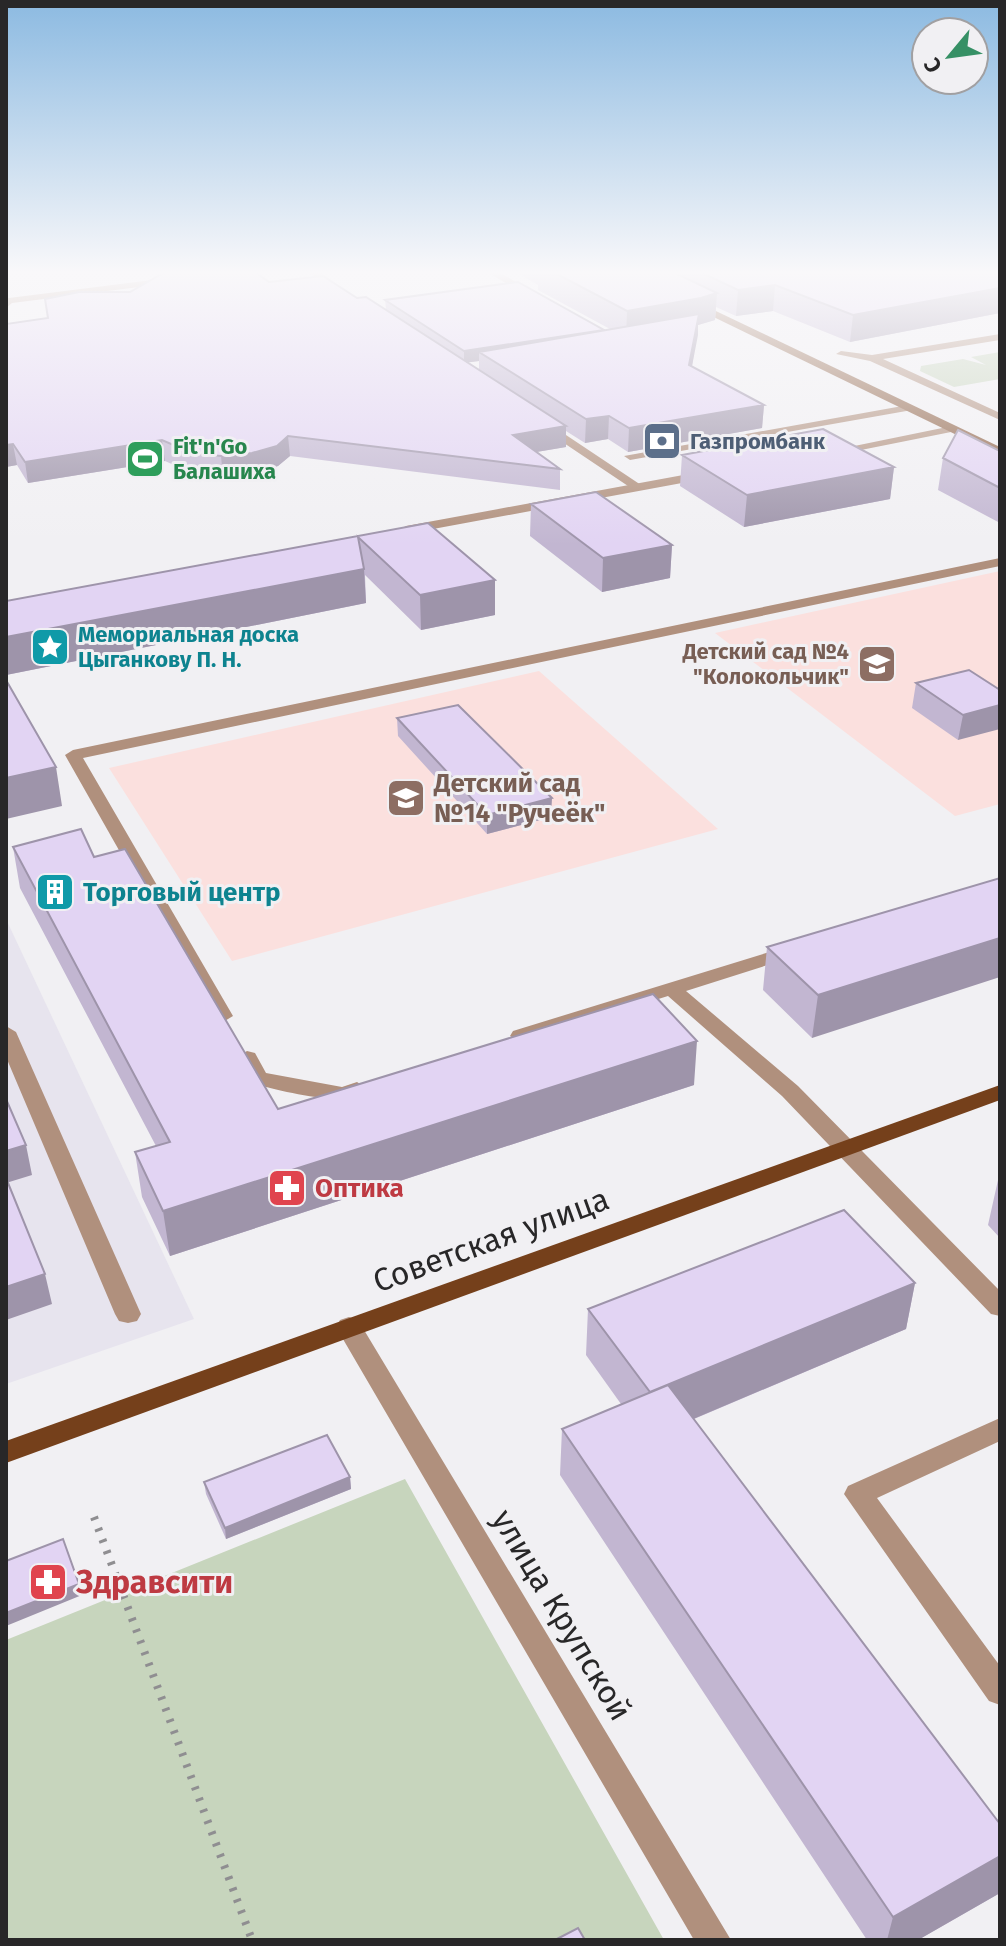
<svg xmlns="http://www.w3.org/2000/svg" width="1006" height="1946" font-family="'Fira Sans',sans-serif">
<rect width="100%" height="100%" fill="#f1f0f3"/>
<path fill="#e7e4ee" d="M6,919L194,1319L6,1384Z"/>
<path fill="#fbe0de" d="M1000,571V804L955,816L715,633Z
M539,671L718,829L232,961L109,768Z"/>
<path fill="#c7d5bd" d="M1000,352V379L954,387L920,371L921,366L963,359L986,365L971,357Z
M405,1479L664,1940H6V1640Z"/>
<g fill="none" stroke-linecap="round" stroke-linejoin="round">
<path stroke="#8f8e91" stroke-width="8" stroke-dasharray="3 9" stroke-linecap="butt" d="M94,1517L252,1940"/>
<path fill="#b0907d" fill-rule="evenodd" d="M309,272H320L345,291L337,293Z
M487,272H499L536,294L528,296Z
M168,278L171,283L12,303L6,308V299L9,298Z
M908,405L914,408L912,410L630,460L624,456Z
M540,423H548L644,487L634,490L540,427Z
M1000,558V566L83,758L233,1016L223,1022L213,1016L65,755L73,750Z
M792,945L802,951L799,955L686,991L798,1086L1000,1291V1316L991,1314L782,1096L668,996L520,1042L510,1036L513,1031Z
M247,1051L255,1053L266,1073L342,1087L357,1082L368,1089C352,1111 275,1089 250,1083L236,1058Z
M1000,1418V1441L877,1498L1000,1666V1705L989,1701L844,1494L848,1486Z"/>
<path fill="#b0907d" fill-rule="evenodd" d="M1000,334V340L883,359L1000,413V420L870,361L836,354L841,351L872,355Z
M952,426L958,429L956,431L831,456L825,452Z
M705,471L709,472V478L406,534L399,530L406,526Z
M6,1026L16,1032L141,1314L137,1321L128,1323L119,1321L115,1314L6,1057Z
M349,1317L358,1320L731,1940H694L340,1334L336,1327L340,1320Z"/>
<path fill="#8e6246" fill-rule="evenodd" d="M691,302H697L1000,447V456L691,306Z"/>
<path fill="#75401b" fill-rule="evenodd" d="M1000,1085V1100L6,1463V1441Z"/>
</g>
<path fill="#c2b6d1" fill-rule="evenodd" d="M516,272H1000V313L850,342L773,311L736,316L716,307L715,320L698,325L692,366L764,405L762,428L628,452L608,439L585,443L566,431V447L536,452L560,469V490L290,456L278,466L254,474L223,477L194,474L165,461L28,483L17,465L6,467L48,318L130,292L269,282L357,298L386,309L385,300L604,330L610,329L538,290V285ZM479,361V370L468,362Z
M1000,451V523L938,490L943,458Z
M682,455L894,467L890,499L744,527L680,486Z
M531,504L672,545L670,578L602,592L530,536Z
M428,523L495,615L421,630L365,575L366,603L6,675V601Z
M916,683L1000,690L958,740L912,708Z
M397,718L551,817L487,834L398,736Z
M13,847L94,857L278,1109L694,1085L170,1256L142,1197L135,1152L156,1146L20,888Z
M1000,878L812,1038L763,990L767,947Z
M1000,1179V1238L988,1225L998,1180Z
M915,1283L906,1329L694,1419L1000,1824V1893L918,1940H867L560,1475L562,1429L621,1404L586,1355L588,1309Z
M350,1477L351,1489L226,1539L206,1494L204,1482Z"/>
<path fill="#9e94aa" d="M775,285L773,311L736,316L738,290Z
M1000,288V313L850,342L853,315Z
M717,293L715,320L698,325V335L688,387L626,338L627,311Z
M604,330L479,352V361L464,363V351Z
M764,405L762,428L628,452L629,428Z
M609,416L608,439L585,443L586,419Z
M566,426V447L513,456V435Z
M288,436L290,456L278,466L254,474L223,477L221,456Z
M162,440L165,461L28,483L25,462Z
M13,444L17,465L6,467V445Z
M894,467L890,499L744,527L747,495Z
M672,545L670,578L602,592L603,558Z
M364,569L366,603L6,675V637Z
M495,580V615L421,630L420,595Z
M1000,705V729L958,740L963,715Z
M56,767L62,806L6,819V778Z
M552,798L551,817L487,834V815Z
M1000,938V977L812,1038L818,995Z
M697,1041L694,1085L170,1256L163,1211Z
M26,1145L32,1175L6,1183V1151Z
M45,1274L52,1304L6,1320V1287Z
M915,1283L906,1329L646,1439L650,1392Z
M350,1477L351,1489L226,1539L225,1528Z
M79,1584L82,1595L6,1626V1613Z
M1000,1856V1893L918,1940H887L893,1917Z"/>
<path fill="#e2d4f3" stroke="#9e94aa" stroke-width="2" d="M165,272H255L269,282L323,276L357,298L366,297L566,426L513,435L560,469L288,436L277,446L252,453L221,456L192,453L162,440L25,462L13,444L6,445V324L48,318L45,299L79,292H130Z
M553,272H673L717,293L701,298L627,311Z
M700,272H1000V288L853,315L775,285L738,290Z
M518,282L604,330L464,351L385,300Z
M699,314L689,365L764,405L629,428L609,416L586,419L479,352Z
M823,429L894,467L747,495L682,455Z
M958,430L1000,451V488L943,458Z
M596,492L672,545L603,558L531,504Z
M428,523L495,580L420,595L358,537L364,569L6,637V601Z
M969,670L1000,690V705L963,715L916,683Z
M6,680L56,767L6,778Z
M458,705L552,798L487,815L397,718Z
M81,829L94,857L125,849L278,1109L653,994L697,1041L163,1211L135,1152L170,1142L13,847Z
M1000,878V938L818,995L767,947Z
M6,1099L26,1145L6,1151Z
M6,1178L45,1274L6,1287Z
M844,1210L915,1283L650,1392L588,1309Z
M668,1385L1000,1824V1856L893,1917L562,1429Z
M327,1435L350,1477L225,1528L204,1482Z
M63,1539L79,1584L6,1613V1561Z
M578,1928L585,1940H555Z"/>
<linearGradient id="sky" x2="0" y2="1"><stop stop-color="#8cbae1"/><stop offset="0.5" stop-color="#f9f8fa"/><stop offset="1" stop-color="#f9f8fa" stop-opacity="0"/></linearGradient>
<rect width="1006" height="545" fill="url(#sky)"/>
<defs>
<g id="bank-square" transform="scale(2)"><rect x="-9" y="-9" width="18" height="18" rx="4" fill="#5c6f8a" stroke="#f1f0f3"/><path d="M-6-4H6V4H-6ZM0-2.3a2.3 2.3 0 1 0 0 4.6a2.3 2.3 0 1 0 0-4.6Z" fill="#fff"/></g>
<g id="stadium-square" transform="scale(2)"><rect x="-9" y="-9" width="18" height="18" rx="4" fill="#2e9e5b" stroke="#f1f0f3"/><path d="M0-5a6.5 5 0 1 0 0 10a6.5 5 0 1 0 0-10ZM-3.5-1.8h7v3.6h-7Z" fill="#fff"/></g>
<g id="sight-square" transform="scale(2)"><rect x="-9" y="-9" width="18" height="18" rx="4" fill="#0f9aa8" stroke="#f1f0f3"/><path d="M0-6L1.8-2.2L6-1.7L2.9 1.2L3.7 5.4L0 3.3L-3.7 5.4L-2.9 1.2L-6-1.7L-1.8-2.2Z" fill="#fff"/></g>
<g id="school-square" transform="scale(2)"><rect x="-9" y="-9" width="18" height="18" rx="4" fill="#8d6e63" stroke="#f1f0f3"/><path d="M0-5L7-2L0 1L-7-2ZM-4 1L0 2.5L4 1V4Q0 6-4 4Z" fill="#fff"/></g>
<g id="building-square" transform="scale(2)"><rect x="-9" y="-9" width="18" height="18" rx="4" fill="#0f9aa8" stroke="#f1f0f3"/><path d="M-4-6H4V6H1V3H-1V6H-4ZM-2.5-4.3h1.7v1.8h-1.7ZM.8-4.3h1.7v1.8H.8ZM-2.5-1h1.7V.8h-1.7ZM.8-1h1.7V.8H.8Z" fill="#fff"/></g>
<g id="pharmacy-square" transform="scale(2)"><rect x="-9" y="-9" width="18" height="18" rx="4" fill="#e0444e" stroke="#f1f0f3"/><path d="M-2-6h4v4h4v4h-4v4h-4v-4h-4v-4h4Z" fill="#fff"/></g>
</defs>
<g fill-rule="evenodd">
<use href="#bank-square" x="662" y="441"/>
<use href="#stadium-square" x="145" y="459"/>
<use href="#sight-square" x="50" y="647"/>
<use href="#school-square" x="877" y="664"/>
<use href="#school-square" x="406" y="798"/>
<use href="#building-square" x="55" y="892"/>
<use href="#pharmacy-square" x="287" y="1188"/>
<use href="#pharmacy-square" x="48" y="1582"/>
</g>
<g text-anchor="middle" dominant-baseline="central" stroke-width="6" stroke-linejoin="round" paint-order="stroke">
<g font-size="22" font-weight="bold" fill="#4e5e75" stroke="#f1f0f3" text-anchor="start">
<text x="690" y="441">Газпромбанк</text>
</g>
<g font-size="22" font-weight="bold" fill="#27864d" stroke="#f1f0f3" text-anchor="start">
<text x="173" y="446">Fit'n'Go<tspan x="173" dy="25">Балашиха</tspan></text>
</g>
<g font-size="22" font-weight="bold" fill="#0d838f" stroke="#f1f0f3" text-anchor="start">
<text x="78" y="634">Мемориальная доска<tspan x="78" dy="25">Цыганкову П. Н.</tspan></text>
</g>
<g font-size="22" font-weight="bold" fill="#785e54" stroke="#f1f0f3" text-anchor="end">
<text x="849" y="651">Детский сад №4<tspan x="849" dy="25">"Колокольчик"</tspan></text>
</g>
<g font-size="26" font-weight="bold" fill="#785e54" stroke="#f1f0f3" text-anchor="start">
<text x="434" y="783">Детский сад<tspan x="434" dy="30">№14 "Ручеёк"</tspan></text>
</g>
<g font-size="26" font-weight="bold" fill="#0d838f" stroke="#f1f0f3" text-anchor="start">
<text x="83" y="892">Торговый центр</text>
</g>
<g font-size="26" font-weight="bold" fill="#be3a42" stroke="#f1f0f3" text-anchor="start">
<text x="315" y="1188">Оптика</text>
</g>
<g font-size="32" fill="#282728" stroke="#f1f0f3">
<text transform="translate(491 1240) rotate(-20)">Советская улица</text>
<text transform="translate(562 1615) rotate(59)">улица Крупской</text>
</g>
<g font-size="32" font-weight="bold" fill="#be3a42" stroke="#f1f0f3" text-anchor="start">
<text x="76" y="1582">Здравсити</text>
</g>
</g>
<rect width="1006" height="1946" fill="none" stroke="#282728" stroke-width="16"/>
<g transform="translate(950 56) rotate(241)"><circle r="38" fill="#f1f0f3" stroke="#a1a0a2" stroke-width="2"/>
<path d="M0-6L14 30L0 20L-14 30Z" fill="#369065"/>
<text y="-12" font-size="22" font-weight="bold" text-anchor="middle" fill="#282728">С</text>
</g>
</svg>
